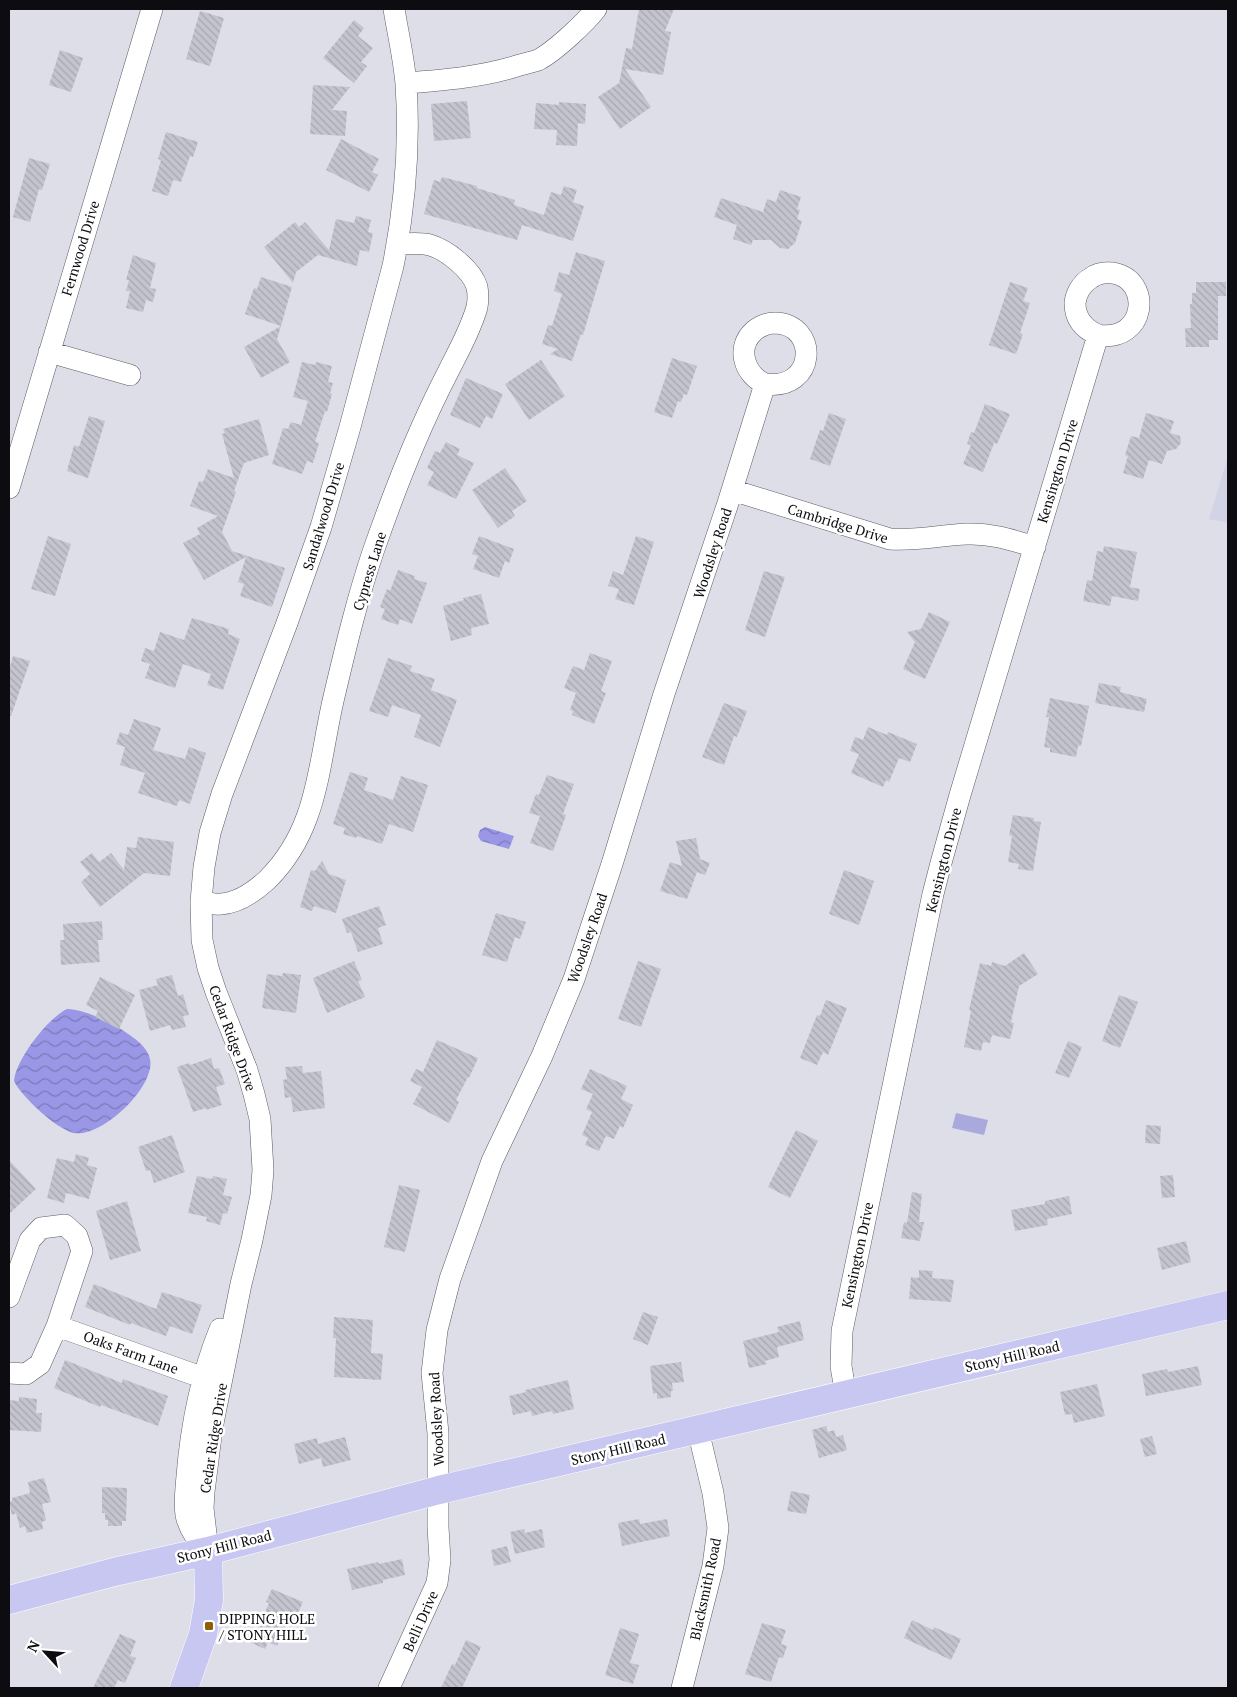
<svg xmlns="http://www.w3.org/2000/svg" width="1237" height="1697" font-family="'PT Serif',serif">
<defs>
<pattern id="water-waves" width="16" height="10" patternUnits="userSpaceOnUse" patternTransform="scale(1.25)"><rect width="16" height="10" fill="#9997e6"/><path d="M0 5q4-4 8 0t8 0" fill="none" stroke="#7b7ab9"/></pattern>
<pattern id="building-back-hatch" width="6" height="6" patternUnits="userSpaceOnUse" patternTransform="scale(1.25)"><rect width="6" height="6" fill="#c4c4cf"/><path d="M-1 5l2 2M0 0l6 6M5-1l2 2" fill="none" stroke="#a7a7b1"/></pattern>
</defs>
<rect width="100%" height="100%" fill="#dedee9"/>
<path fill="#d3d3e6" d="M1228,457V523L1209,519Z"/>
<path fill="#a9a9dd" d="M956,1113L988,1120L984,1135L952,1128Z"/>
<path fill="url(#water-waves)" d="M485,827L514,836L509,849L481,841L478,836L480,830Z
M67,1009C86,1010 105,1020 121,1029C131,1036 147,1045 150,1059C156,1086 102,1138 74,1133C56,1129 22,1097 14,1081C16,1059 48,1018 67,1009Z"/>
<path fill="url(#building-back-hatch)" d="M639,9H674L665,31L671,32L663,75L625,69L651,107L620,129L598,97L619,83L626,48L632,49Z
M200,11L224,18L210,66L186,59Z
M354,20L364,28L358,36L373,48L361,62L367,66L354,83L323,58Z
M60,50L83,58L71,92L49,85Z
M313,85L350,87L332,110L347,111L345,136L310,134Z
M467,101L471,138L434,141L431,104Z
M559,102L586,104L585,124L578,123L577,146L556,145L557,130L534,129L536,103L559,105Z
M166,132L198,142L193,157L190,156L181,182L173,180L168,196L152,191L161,160L158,159Z
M341,139L379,159L372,172L378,175L369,192L326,170Z
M29,158L50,164L42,190L39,189L30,222L13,217Z
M442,177L477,186V188L515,200L514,205L544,215L551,192L561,195L564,186L577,190L573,202L584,206L573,241L522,225L517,240L424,214L434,180L440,182Z
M780,190L801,197L797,209L800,210L797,219L802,221L795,243L788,249L780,248L771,240H753L751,245L733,239L737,225L714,217L721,198L763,212L767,199L776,202Z
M356,216L371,220L368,232L373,233L369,252L360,250L357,266L318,255L296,272L293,283L264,247L295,222L299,227L305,222L329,250L336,219L354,223Z
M576,252L605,261L583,335L581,334L572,361L550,354L558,349L542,344L548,325L552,326L562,294L554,291L559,272L569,275Z
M133,255L156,263L150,288L156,289L153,302L146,300L143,312L126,308L130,291H126L129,280H126Z
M261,277L292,287L281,326L245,314L254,288L257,289Z
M1010,282L1028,288L1023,301L1030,303L1020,333L1023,334L1016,354L989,345Z
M1196,282H1226V296H1218V340H1209V347H1186L1185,328H1191L1190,304H1192V293H1196Z
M281,326L277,339L290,362L261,378L244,347Z
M672,358L697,366L687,395L684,394L681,402L678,401L672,418L654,412Z
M541,360L565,396L529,420L505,384Z
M302,362L315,365L316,362L332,366L328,382L333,383L330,393L332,394L327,412L325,411L315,442L319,443L313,463L307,461L302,474L272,464L283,428L288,429L291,422L301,425L308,401L293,397Z
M466,378L503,394L492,419L486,416L480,428L450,415Z
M985,404L1010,414L997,444L994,443L983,472L963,464L971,445L967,444L971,432L974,433Z
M829,413L846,419L830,466L810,459L820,430L823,431Z
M1146,413L1174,421L1170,433L1180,436L1181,443L1176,449L1167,451L1162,464L1149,460L1143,479L1123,473L1128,456L1125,455L1131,436L1139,438Z
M89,416L105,421L88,478L67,471L74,445L79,447Z
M259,419L269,455L244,463L234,491L236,492L222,532L232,551L285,568L272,607L240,596L244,584L238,582L246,557L204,580L183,543L200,534L197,528L218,516L190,506L199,481L203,482L208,469L234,478L222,434L225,433L223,429Z
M446,442L460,449L457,455L474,463L456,499L427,485L434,472L427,468L435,451L440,453Z
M505,468L527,501L512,511L515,516L498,528L472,490Z
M48,536L71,544L55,596L31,589Z
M479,536L514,549L509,563L505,561L499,578L473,569L478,556L472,554Z
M636,536L654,542L634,605L615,599L619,589L608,586L613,571L623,575Z
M1104,546L1137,552L1130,587L1140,589L1138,601L1112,596L1110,606L1083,601L1087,580L1092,581L1097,551L1103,552Z
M398,570L415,576L414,579L427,583L412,624L400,619L398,625L381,619L385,609L380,607L387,589L390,591Z
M764,571L785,577L765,637L745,630Z
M481,594L489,624L471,628L472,635L451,641L443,606L464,600L463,598Z
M929,612L950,622L925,679L903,669L915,642L907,632L921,629Z
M192,618L229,629L228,634L240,639L223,690L207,685L211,674L183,664L175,688L145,678L150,664L141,661L145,648L154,651L160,632L184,640Z
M590,653L612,661L601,691L606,693L594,724L572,715L573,711L570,710L576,693L564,688L573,666L584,670Z
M13,656L30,661L11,716H9V670Z
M388,658L412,666L410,671L435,679L431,690L457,700L440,747L414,737L421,715L392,705L388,717L369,711Z
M1099,683L1121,687L1120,692L1147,699L1144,712L1095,703Z
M1050,698L1089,706L1081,746H1078L1076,757L1050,752V748L1044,747L1049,717H1046Z
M724,703L747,711L737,737L734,736L724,765L702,757Z
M134,719L161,728L153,750L185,759L189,747L206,753L190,804L179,800L177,806L138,793L145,773L120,765L125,747L116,744L120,732L128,735Z
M868,727L887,735L888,732L917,744L910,762L899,758L889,782L886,780L883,787L851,773L859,754L850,751L855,737L863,740Z
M350,772L368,778L364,790L393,800L401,776L428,785L413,832L389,824L382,844L357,836L356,838L343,834L345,828L333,824Z
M547,775L574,784L563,814L566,815L553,851L530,843L540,816L529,813L536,794L539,795Z
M1013,815L1034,818V821L1041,822L1033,871L1018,869L1019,864L1008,862L1012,836L1009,835Z
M138,837L174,842L170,876L144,873L100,907L81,882L90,874L80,862L92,853L99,862L111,853L124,870L127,847L136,848Z
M696,838L700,859L710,863L705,875L697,872L687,899L660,891L670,862L682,866L676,841Z
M322,861L329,874L346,880L336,913L314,906L312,911L300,907L311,870L315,871Z
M844,870L874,881L859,925L829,914Z
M379,906L386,925L378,928L383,944L358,952L351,932L347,933L342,919Z
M496,913L526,922L520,939L515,937L507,962L482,955Z
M102,921L103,940H98L100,962L61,965L60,940H64L63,924Z
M1024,953L1038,974L1019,986L1011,1022L1014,1023L1010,1039L992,1035L990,1043L983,1042L981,1051L964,1047L971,1011L969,1010L980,963L991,966L992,962L1005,966Z
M354,961L362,980L358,981L365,997L327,1013L313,978Z
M638,961L661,969L641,1027L618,1019Z
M283,973L301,975L296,1013L262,1008L267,974L282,976Z
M172,975L178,996L183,994L189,1015L183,1016L186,1027L172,1030L170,1025L150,1031L139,990L158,985L156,979Z
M100,977L135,995L119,1029L95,1017L98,1011L86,1005Z
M1119,995L1138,1002L1120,1048L1102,1041Z
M826,1000L847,1008L828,1055L823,1052L817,1065L800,1058L817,1015L820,1016Z
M437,1040L478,1058L469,1078L468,1077L456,1100L459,1102L449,1123L413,1104L422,1087L410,1081L416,1069L423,1072Z
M1068,1041L1082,1047L1069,1078L1055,1073Z
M211,1058L214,1069L219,1068L225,1084L216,1087L222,1105L206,1110V1108L193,1112L177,1067L189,1063L190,1065Z
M302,1066L303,1073L321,1071L325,1108L293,1112L291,1097L285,1098L283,1080L287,1079L285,1067Z
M590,1069L627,1086L621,1099L633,1105L623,1128L620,1126L614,1139L606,1136L599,1151L585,1145L588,1138L582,1135L592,1112L586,1109L593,1094L581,1089Z
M1146,1125L1161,1126L1160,1144L1145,1143Z
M796,1130L818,1141L790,1198L768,1187Z
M172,1135L185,1172L154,1183L150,1170L146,1171L138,1147Z
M76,1154L89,1158L87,1165L97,1168L89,1199L66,1193L64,1203L47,1198L57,1158L74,1162Z
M9,1160L36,1189L9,1214Z
M1173,1175L1175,1197L1162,1198L1160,1176Z
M197,1176L212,1179L213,1176L227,1179L223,1195L232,1197L227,1214L223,1213L220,1225L206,1221L207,1217L188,1213Z
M399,1185L420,1190L405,1252L384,1247Z
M912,1192L922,1194L919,1222H924L920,1241L901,1238L904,1222L907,1223Z
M1069,1196L1072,1214L1047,1219L1048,1225L1015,1231L1011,1210L1045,1204V1201Z
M127,1201L141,1251L110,1260L96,1211Z
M1186,1241L1191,1262L1162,1270L1157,1248Z
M919,1270L933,1271L932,1278L954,1280L951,1302L909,1299L911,1277L919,1278Z
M94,1284L156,1309L162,1292L202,1305L192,1334L170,1326L166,1336L131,1323L130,1325L85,1307Z
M643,1312L658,1317L648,1345L633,1339Z
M334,1317L373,1320L371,1353L383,1354L381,1380L334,1377L336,1338H333Z
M800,1321L804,1340L777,1347L779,1357L765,1361L767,1364L749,1368L743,1341L779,1332L777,1327Z
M65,1360L122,1383L123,1379L168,1396L158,1426L101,1405L100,1407L54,1388Z
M681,1362L684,1382L672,1383L673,1391H671V1397L657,1399V1393L653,1394L650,1366Z
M1198,1366L1202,1385L1146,1396L1142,1374L1167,1369L1168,1372Z
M568,1380L574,1409L553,1414L552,1411L532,1416L531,1411L513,1415L509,1396L526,1392L525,1390Z
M1097,1384L1105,1416L1074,1423L1072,1414L1065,1415L1060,1392Z
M19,1397L37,1399L36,1413H42L41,1432L9,1430V1400L19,1401Z
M826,1426L828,1432L834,1430L836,1437L843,1435L847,1450L819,1458L812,1430Z
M1152,1436L1157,1454L1145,1457L1140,1439Z
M345,1437L351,1460L323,1467L321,1458L299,1464L294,1444L317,1438L318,1444Z
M44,1478L51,1502L42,1504L46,1520L42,1522L43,1529L27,1533L25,1526L20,1528L16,1513L12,1515L9,1502L12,1501V1498L30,1493L28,1482Z
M102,1487L127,1488L126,1521H122V1526H108V1520H105V1513H102Z
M791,1491L810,1495L806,1514L787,1511Z
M639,1519L640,1524L667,1519L670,1536L622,1546L618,1523Z
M524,1529L525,1533L542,1529L545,1547L515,1554L510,1532Z
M507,1546L511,1562L494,1566L491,1550Z
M402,1559L405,1575L383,1580V1583L352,1590L347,1569L378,1562L379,1564Z
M272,1589L303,1602L297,1615L292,1613L277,1646L268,1642L265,1649L252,1643L269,1603L266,1602Z
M912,1620L933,1630L934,1627L961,1639L951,1660L904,1638Z
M762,1623L786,1630L781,1644L787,1646L783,1658L779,1657L771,1682L745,1674Z
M620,1628L639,1634L630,1663L639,1665L633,1684L605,1675Z
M120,1634L136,1641L130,1656L136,1658L125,1683L118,1680L114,1688H93Z
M466,1640L481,1647L462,1688H441L452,1664L455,1665Z"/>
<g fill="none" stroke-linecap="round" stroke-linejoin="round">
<g stroke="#5b5c65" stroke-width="22">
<path id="minor" d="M406,83C444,80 483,77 520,65C526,63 533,62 538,60C554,52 585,23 596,9
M49,352L130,375
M9,488L152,9
M732,490L890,539C917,541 941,535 967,534C991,533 1012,540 1035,547
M201,902C207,902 215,905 221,904C238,903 255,891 267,880C318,830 318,767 333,701C345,650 357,599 374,549C386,515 399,480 413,447C424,421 436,395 449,370C459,350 471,329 477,307C478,302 478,292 477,287C472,270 447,250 430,245C420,242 408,244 398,244
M9,1297L30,1240L41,1228L65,1225L77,1236L82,1251L57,1326L40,1364L26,1374L9,1373
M57,1326L204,1378
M846,1396L841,1366L842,1331L933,894L941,863L960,795L1098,335C1084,329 1075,319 1075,303C1076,293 1082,283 1091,278C1097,273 1105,272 1113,273C1153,280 1146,343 1098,335
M207,1550C197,1540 189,1529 186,1515C184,1502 186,1489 187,1476C191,1426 201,1376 220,1329
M208,1551L203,1508L204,1492L212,1428L241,1284L252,1240L261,1195L263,1170L260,1119L254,1094L247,1070L216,992L208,968L202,940L201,902L204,867L210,833L222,794L287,623L321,527L350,427L393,266C405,206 410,144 406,84C404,59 398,34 394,9
M389,1688L437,1583L440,1560L438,1527V1433L432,1373L437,1330L450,1279L492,1161L542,1056L574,979L612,864L664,694L728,503L765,384C745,375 735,348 754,331C760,326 767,323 775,323C819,324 817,391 765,384
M682,1688L713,1566L718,1528L713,1493L698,1430"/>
</g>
<g stroke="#fff" stroke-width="29">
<path id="major" d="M9,1600L114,1572L208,1551L439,1490L1228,1305
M184,1688L203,1634L209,1600L208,1551"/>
</g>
<use href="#minor" stroke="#fff" stroke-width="21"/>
<use href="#major" stroke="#c7c7f2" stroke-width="28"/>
</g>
<rect fill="#8e5f08" stroke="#fff" stroke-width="2" x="204" y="1621" width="10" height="10" rx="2.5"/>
<g text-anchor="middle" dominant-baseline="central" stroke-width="5" stroke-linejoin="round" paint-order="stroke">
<g font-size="14" fill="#0d0d11" stroke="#fff">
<text transform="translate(80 248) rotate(-73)">Fernwood Drive</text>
<text transform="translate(1057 471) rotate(-73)">Kensington Drive</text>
<text transform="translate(323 516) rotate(-73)">Sandalwood Drive</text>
<text transform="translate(838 523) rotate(17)">Cambridge Drive</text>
<text transform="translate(712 553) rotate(-72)">Woodsley Road</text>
<text transform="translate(369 571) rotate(-73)">Cypress Lane</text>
<text transform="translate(943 860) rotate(-76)">Kensington Drive</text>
<text transform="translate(587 938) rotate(-71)">Woodsley Road</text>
<text transform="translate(233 1038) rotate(70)">Cedar Ridge Drive</text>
<text transform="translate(857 1255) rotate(-78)">Kensington Drive</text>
<text transform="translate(131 1352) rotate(20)">Oaks Farm Lane</text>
<text transform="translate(1012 1356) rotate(-13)">Stony Hill Road</text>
<text transform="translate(436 1419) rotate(-93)">Woodsley Road</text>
<text transform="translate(213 1438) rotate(-81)">Cedar Ridge Drive</text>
<text transform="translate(618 1449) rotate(-13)">Stony Hill Road</text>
<text transform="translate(224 1546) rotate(-14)">Stony Hill Road</text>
<text transform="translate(705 1589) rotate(-78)">Blacksmith Road</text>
<text transform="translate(420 1621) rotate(-66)">Belli Drive</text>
</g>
<g font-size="14" fill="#0d0d11" stroke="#fff" text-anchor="start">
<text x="219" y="1618">DIPPING HOLE<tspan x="219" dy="16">/ STONY HILL</tspan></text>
</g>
</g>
<rect width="1237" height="1697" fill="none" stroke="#0d0d11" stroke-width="20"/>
<g transform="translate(45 1652) rotate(296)" stroke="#ffffff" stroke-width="4" paint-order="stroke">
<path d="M0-4L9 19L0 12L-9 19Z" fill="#0d0d11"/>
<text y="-8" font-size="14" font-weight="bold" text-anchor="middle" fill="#0d0d11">N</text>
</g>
</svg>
